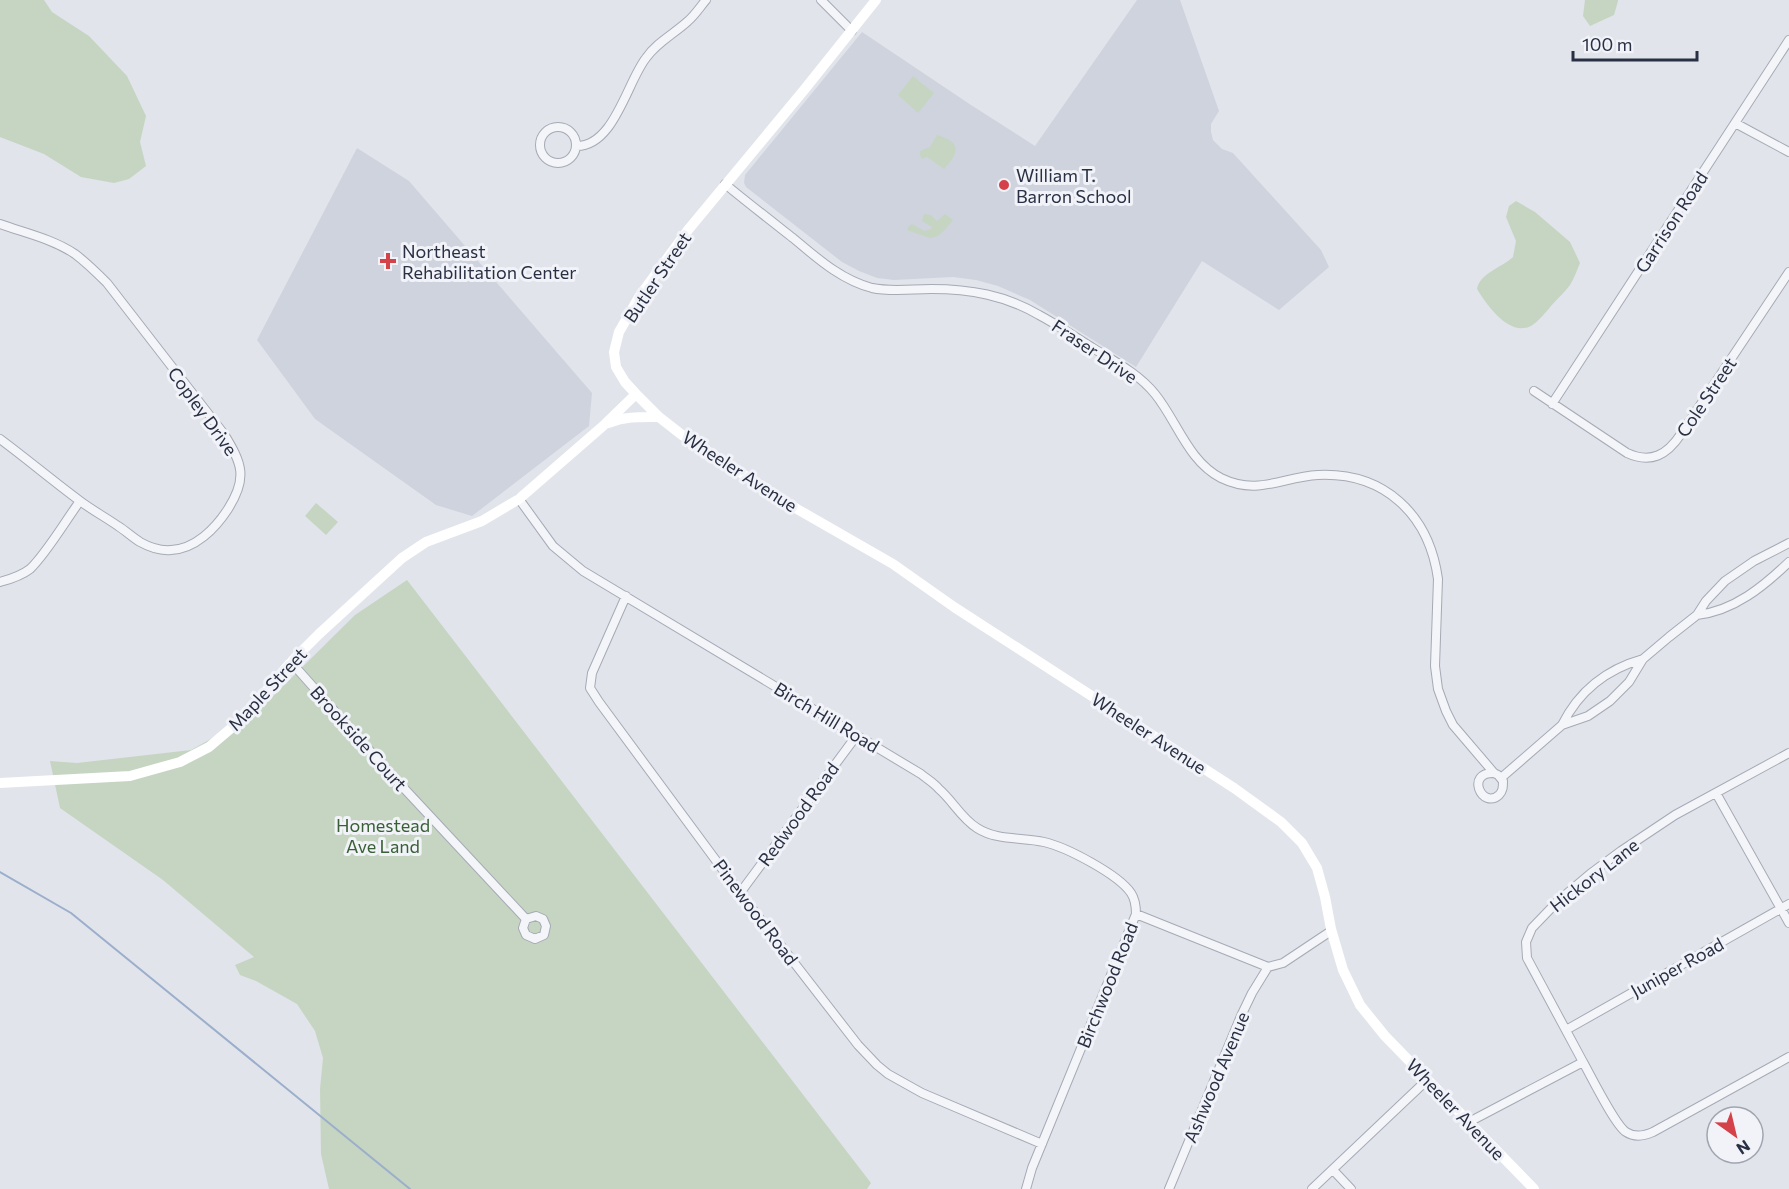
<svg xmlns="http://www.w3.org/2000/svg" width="1789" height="1189" font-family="Commissioner,sans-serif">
<rect width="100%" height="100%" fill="#e1e4eb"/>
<path fill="#cfd3dd" d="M1137,0H1180L1219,111L1211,124V132L1213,140L1222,149L1233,153L1321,250L1329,267L1279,310L1202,261L1136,367L1030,300L998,286L976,280L953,277L894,280L877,278L859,271L842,262L746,187L744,183L745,175L862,32L971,105L1035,146Z
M357,148L409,181L592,393L589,426L472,516L436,505L315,419L257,340Z"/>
<path fill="#c5d5c2" d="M0,0H44L52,12L89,36L127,76L146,116L140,142L146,166L129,179L114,183L81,177L44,154L0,137Z
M1585,0H1618V1L1614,15L1590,26L1583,16Z
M913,76L934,93L918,113L898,95Z
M937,135C962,142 959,153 944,169L927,157L922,159L920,155V151L930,147Z
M1516,201L1535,212L1570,242L1580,263C1577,270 1574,279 1570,285C1565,292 1557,299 1551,306C1545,313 1539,321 1531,326C1509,337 1487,305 1477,289C1480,273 1501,268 1513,257L1516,241L1506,217L1509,206Z
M924,214L931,215L937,221L945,214L953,220C946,228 941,237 930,238L907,230L908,227L912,224L924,231L931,229L932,227L922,221Z
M316,503L338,522L326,535L305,516Z
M407,580L871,1183L867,1189H329L321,1154L320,1089L323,1058L315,1031L297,1004L256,981L240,975L235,965L254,957L163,880L60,808L50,761L77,763L191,750L255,714L355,615Z"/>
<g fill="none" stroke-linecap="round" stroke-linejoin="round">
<path stroke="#9baecc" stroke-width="2" d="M0,872L71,913L410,1189"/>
<g stroke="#a6aab5" stroke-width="10">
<path id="street" d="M821,0L852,31
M1735,123L1789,152
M540 145a18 18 0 1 1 36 0a18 18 0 1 1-36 0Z
M576,146C614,147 627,82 646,58C657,42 674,34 688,21C695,15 700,7 706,0
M725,184C748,203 770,220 793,238C817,258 841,280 872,288C891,292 912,289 931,289C970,289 1005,295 1039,315C1058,325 1075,337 1093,348C1114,361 1139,374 1155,394C1177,421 1188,461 1221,478C1258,496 1282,477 1318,475C1384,472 1429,514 1438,579L1435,666L1438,689L1446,711L1453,725L1494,773L1498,775L1503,781C1503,787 1503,791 1499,795C1482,810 1465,772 1494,773
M0,224C25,233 53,239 75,254C87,263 97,273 107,283L224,434C242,463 248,478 228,509C215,529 195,549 171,550C160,551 149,547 140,542C132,537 126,531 118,526C105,517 92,510 80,501C53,481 27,459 0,439
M1534,391L1627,453C1651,464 1667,455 1681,434L1789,272
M1552,404L1789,40
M519,499L553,546L583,571L921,774C927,779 934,783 939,789C953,801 961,818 977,828C997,841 1023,837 1044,842C1066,847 1118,874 1131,893C1135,899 1136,907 1136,914L1032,1168L1026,1189
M0,582C11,579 21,576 30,569C46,554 66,520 80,501
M626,596L592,673L590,688L599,702L740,893L858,1045L877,1065L888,1074L922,1093L1042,1144
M1697,615C1734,611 1764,586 1789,562
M291,662L386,769L526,919L523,928L526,935L535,939L544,935L546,926L543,919L536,916L526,919
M1562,725C1579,691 1607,669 1643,659
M1501,778L1562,725L1588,716L1610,701L1629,682L1643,659L1669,637L1697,615L1706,601L1725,581L1754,561L1789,543
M1716,793L1789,923
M740,893L857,735
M1136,914L1268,967L1283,963L1331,931
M1566,1030L1789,904
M1583,1062L1527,958L1526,942L1532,928L1558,901L1590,874L1621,851L1675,815L1789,753
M1469,1122L1583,1062C1591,1076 1615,1125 1626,1132C1635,1138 1644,1136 1653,1132L1789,1057
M1333,1170L1351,1189
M1169,1189L1241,1016L1252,993L1268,967
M1312,1189L1427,1080"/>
</g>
<use href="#street" stroke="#f4f5f9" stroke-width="8"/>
<path stroke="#fff" stroke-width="10" d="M636,394L659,417L682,435L797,509L893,564L954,607L1234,788L1281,822L1302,843L1317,868L1325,897L1331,929L1343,970L1360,1005L1385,1036L1534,1189
M609,423C626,416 642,417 659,417
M0,783L130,776L180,762L209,747L242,719L291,662L319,634L402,558L426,542L482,521L519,499L603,426L636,394L625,382L616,367L614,352L619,332L639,297L688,230L804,90L876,0"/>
</g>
<g fill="#d54149" stroke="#f1f3f8" stroke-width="2">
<circle cx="1004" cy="185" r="6"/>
<path d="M385 252h6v6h6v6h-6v6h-6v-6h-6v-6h6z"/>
</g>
<g text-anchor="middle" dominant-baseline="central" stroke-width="6" stroke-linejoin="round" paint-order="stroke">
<g font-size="18" fill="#293043" stroke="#f1f3f8" text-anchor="start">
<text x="1016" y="175">William T.<tspan x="1016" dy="21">Barron School</tspan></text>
<text x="402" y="251">Northeast<tspan x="402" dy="21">Rehabilitation Center</tspan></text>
</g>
<g font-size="18" fill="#293043" stroke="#f1f3f8">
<text transform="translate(1671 222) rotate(-57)">Garrison Road</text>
<text transform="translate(657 277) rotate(-56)">Butler Street</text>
<text transform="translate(1095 351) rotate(34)">Fraser Drive</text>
<text transform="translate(1706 397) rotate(-56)">Cole Street</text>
<text transform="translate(203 411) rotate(54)">Copley Drive</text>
<text transform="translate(740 471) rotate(33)">Wheeler Avenue</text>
<text transform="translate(267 689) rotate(-47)">Maple Street</text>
<text transform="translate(827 717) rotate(31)">Birch Hill Road</text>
<text transform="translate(1149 733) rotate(33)">Wheeler Avenue</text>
<text transform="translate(359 738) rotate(48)">Brookside Court</text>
<text transform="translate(798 814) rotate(-54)">Redwood Road</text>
<text transform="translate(1594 875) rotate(-38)">Hickory Lane</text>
<text transform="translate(756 912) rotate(53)">Pinewood Road</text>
<text transform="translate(1677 967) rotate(-29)">Juniper Road</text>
<text transform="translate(1107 985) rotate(-68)">Birchwood Road</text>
<text transform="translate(1216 1077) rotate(-67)">Ashwood Avenue</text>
<text transform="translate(1456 1109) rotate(46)">Wheeler Avenue</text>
</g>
<g font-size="18" fill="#396035" stroke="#f1f3f8">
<text x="383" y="825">Homestead<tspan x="383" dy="21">Ave Land</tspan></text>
</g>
</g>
<g transform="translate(1735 1135) rotate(146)"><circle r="28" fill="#f1f3f8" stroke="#a1a5b0" stroke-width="1.5"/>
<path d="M0-4.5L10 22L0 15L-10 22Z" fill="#d54149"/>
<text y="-9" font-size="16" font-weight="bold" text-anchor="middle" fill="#293043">N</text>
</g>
<path d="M1573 51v9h124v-9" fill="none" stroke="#293043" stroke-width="3"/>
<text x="1582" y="51" font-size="18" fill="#293043" stroke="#f1f3f8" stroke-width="4.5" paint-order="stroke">100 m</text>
</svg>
